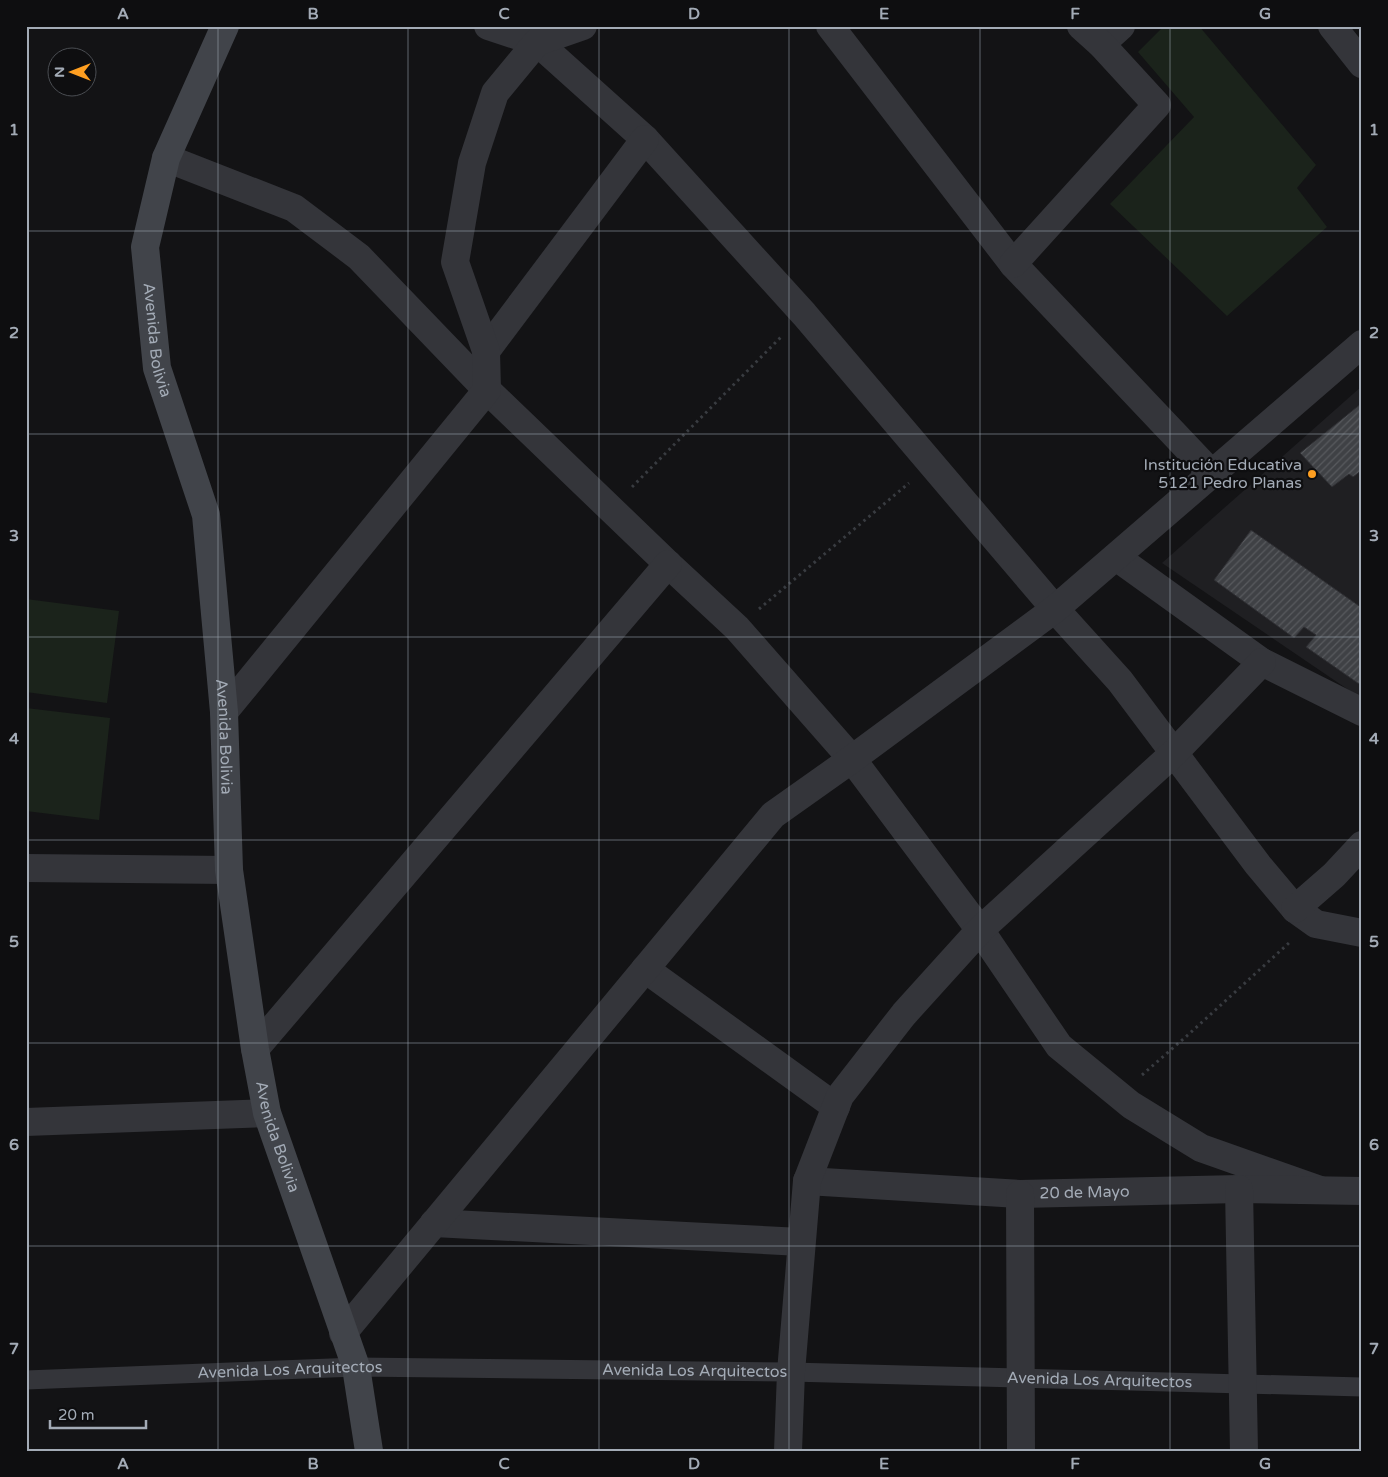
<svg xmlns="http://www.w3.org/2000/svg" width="1388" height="1477" font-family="'Varela Round',sans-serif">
<defs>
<pattern id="building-hatch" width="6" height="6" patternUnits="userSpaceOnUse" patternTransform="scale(1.25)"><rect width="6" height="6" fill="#3f4145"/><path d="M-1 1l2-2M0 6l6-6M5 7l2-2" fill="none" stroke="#585a5e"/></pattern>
</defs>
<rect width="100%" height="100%" fill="#131315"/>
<path fill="#1f1f22" d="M1362,386V699L1162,563Z"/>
<path fill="#1b231b" d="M1164,26H1199L1316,165L1297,188L1327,227L1227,316L1110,204L1194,117L1138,52Z
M26,599L119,611L107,703L26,692Z
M26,708L110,718L99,820L26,811Z"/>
<path fill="url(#building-hatch)" stroke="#2d2d31" d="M1362,403V470L1353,477L1349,474L1332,487L1300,453Z
M1251,530L1362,608V686L1306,647L1316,635L1304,627L1294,638L1214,580Z"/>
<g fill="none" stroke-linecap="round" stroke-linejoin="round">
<path stroke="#393c41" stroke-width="3" stroke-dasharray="2.5 4" stroke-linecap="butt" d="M632,487L783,335
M759,609L909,483
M1142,1075L1189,1034L1290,942"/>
<path stroke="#34353a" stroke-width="19" id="s1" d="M26,1380L356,1367L791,1372L1362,1387"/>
<g stroke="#34353a" stroke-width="28">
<path d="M488,26L537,42L645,139L804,314L1055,609L1120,681L1258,865L1295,909L1316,924L1362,933"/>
<path d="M830,26L1013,264L1212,474"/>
<path d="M1332,26L1362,64"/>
<path d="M1101,44L1121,26"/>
<path d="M166,158L294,208L359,257L487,390L668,564L737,628L852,759L980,930L1059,1046L1131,1105L1201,1148L1320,1190"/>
<path d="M1013,264L1157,105L1101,44L1081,26"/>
<path d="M486,351L645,139"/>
<path d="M1116,557L1262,662L1362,712"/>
<path d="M224,712L487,390L486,351L455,262L472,163L495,93L537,42L583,26"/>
<path d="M26,868L229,870"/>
<path d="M1295,909L1334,875L1362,845"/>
<path d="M645,969L836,1107"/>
<path d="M255,1049L668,564"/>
<path d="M26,1122L267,1113"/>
<path id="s2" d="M807,1181L1020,1194L1239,1189L1362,1191"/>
<path d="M1239,1189L1244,1451"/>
<path d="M1020,1194L1021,1451"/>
<path d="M434,1223L801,1242"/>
<path d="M343,1333L773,815L852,759L1055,609L1362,344"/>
<path d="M788,1451L791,1372L807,1181L840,1096L904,1014L980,930L1174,753L1262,662"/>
</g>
<path stroke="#41444a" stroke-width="28" id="s3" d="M225,26L166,158L145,247L157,368L206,515L224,712L229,870L255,1049L267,1113L356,1367L369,1451"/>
</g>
<path fill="none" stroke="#a3abb6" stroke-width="1" stroke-opacity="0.55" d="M218,26V1451M408,26V1451M599,26V1451M789,26V1451M980,26V1451M1170,26V1451M26,231H1362M26,434H1362M26,637H1362M26,840H1362M26,1043H1362M26,1246H1362"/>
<circle fill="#ff9f21" stroke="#0e0e10" stroke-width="2" cx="1312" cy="474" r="5"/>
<g text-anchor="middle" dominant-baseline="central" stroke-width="4.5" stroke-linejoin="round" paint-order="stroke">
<g font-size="16" fill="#a3abb6" stroke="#0e0e10">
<text stroke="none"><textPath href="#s3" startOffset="330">Avenida Bolivia</textPath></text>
<text stroke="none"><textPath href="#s3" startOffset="735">Avenida Bolivia</textPath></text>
<text stroke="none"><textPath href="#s3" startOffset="1140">Avenida Bolivia</textPath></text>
<text stroke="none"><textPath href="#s2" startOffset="278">20 de Mayo</textPath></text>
<text stroke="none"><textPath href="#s1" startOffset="264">Avenida Los Arquitectos</textPath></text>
<text stroke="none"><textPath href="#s1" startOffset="669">Avenida Los Arquitectos</textPath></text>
<text stroke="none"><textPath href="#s1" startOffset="1074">Avenida Los Arquitectos</textPath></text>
</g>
<g font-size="16" fill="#a3abb6" stroke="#0e0e10" text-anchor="end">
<text x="1302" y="465">Institución Educativa<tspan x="1302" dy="18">5121 Pedro Planas</tspan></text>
</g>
</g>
<rect width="1388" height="1477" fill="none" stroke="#0e0e10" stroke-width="55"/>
<g transform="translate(72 72) rotate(270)"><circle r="24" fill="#0e0e10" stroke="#4a4d52"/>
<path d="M0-4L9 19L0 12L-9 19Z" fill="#ff9f21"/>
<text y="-8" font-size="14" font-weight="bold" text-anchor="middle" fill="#a3abb6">N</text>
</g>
<path d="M50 1420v8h96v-8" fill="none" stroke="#a3abb6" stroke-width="2.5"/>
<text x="58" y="1420" font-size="15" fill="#a3abb6" stroke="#0e0e10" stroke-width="4" paint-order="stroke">20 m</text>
<rect x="28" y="28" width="1332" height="1422" fill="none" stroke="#a3abb6" stroke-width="2"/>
<g font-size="16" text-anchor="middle" font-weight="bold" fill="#a3abb6">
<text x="123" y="19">A</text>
<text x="313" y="19">B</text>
<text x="504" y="19">C</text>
<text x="694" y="19">D</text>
<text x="884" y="19">E</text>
<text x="1075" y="19">F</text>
<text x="1265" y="19">G</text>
<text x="14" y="135">1</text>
<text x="1374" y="135">1</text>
<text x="14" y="338">2</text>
<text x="1374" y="338">2</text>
<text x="14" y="541">3</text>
<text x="1374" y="541">3</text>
<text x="14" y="744">4</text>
<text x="1374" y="744">4</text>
<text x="14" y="947">5</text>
<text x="1374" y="947">5</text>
<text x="14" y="1150">6</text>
<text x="1374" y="1150">6</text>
<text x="14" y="1354">7</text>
<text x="1374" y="1354">7</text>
<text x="123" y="1469">A</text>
<text x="313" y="1469">B</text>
<text x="504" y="1469">C</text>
<text x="694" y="1469">D</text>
<text x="884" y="1469">E</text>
<text x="1075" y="1469">F</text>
<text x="1265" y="1469">G</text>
</g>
</svg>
